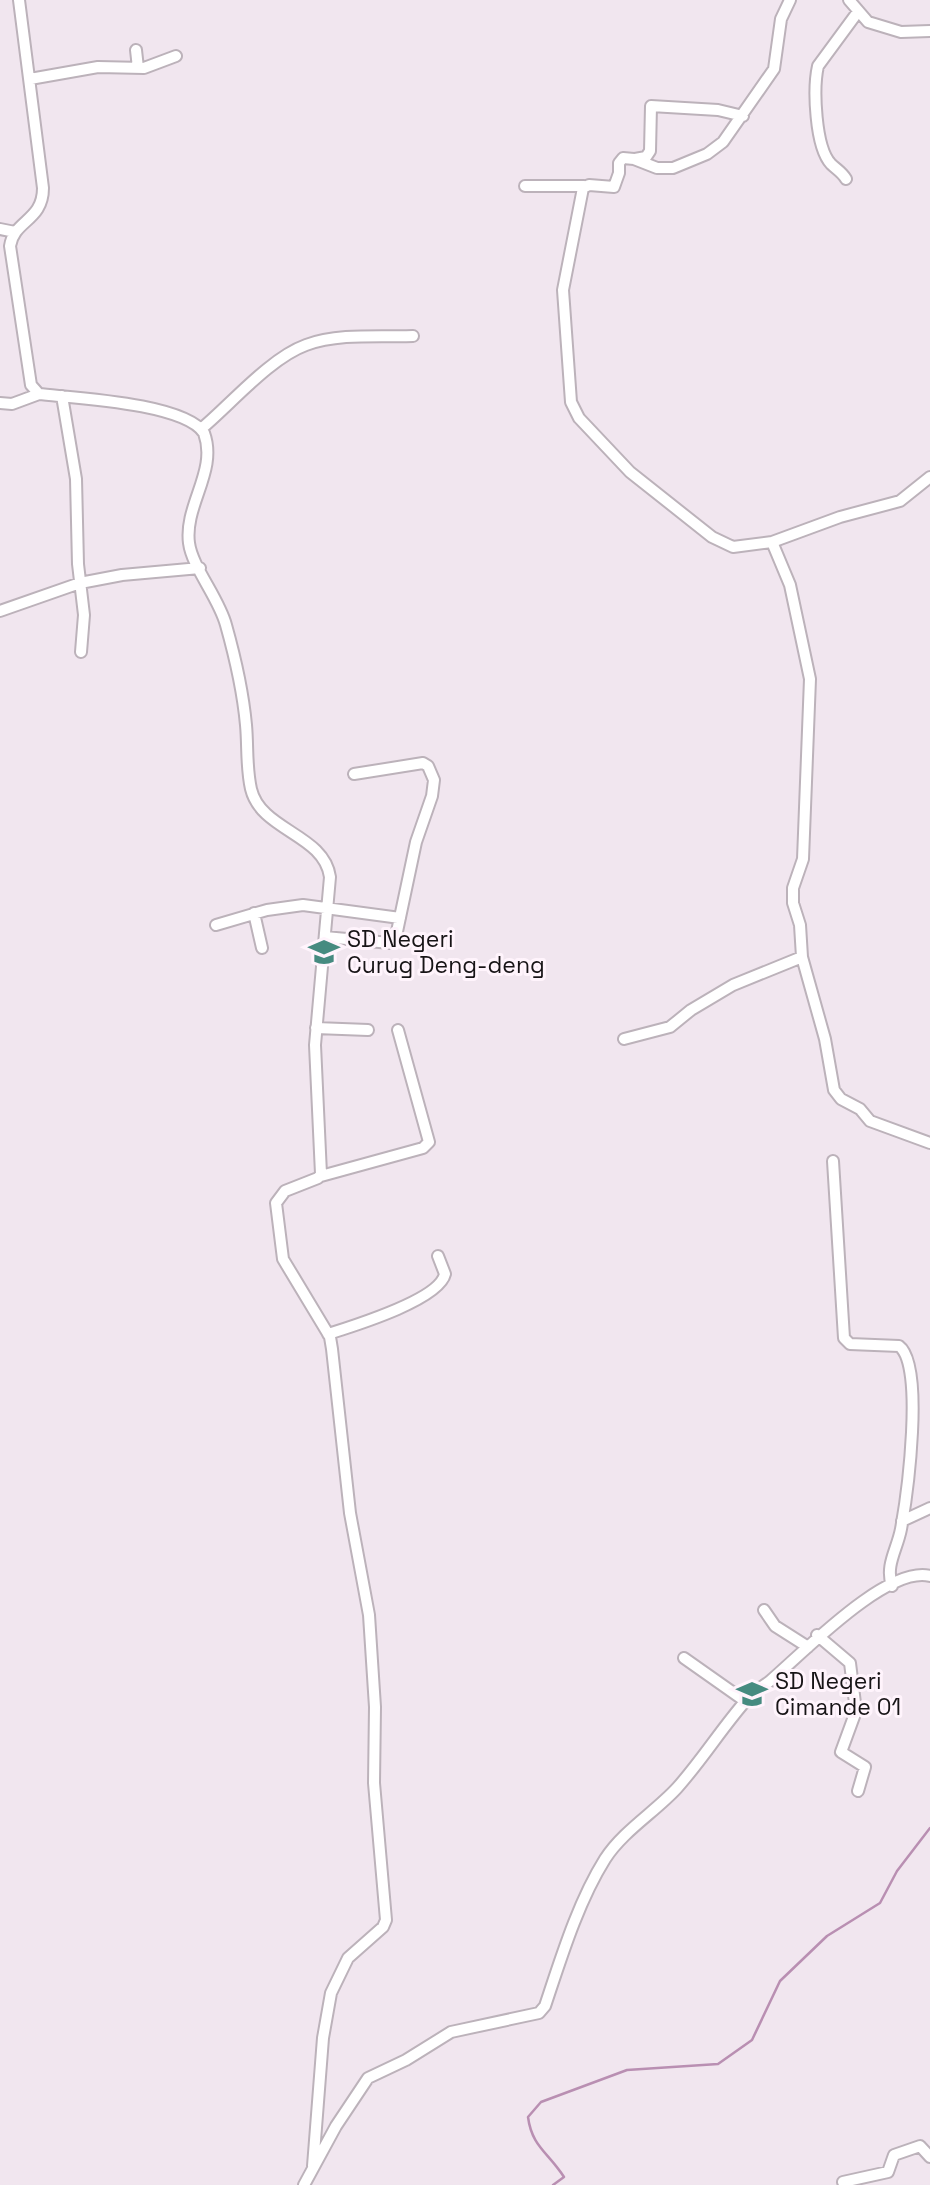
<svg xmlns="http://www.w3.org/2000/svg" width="930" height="2185" font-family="'Space Grotesk',sans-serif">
<rect width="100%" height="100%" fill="#f1e6ef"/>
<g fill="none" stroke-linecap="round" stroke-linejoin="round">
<path stroke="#b98fb2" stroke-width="2.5" d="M553,2185L564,2177C548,2152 532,2147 528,2117L541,2102L627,2070L718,2064L752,2040L780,1981L827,1936L880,1903L897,1871L930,1828"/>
<g stroke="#bcb2ba" stroke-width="14">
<path id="street" d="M19,0L43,188C43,221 14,220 10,246L31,385L39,394C74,398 184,403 204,433C218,471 184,505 189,543C192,567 219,598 226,625C235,657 243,692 246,725C248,746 246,767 251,789C261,831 324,834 330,877L315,1045L321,1174L318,1178L285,1191L276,1203L283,1259L330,1337L332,1349L350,1513L369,1615L375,1707L374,1783L386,1920L383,1927L348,1958L331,1993L323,2038L313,2166
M790,0L781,19L774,69L723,142L707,154L673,168H657L634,159L623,158L619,163V173L614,187L589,185L583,188L563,290L571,402L579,418L630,472L712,537L733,547L772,542L840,517L900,501L930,477
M849,0L868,22L901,32L930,31
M136,50L138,68
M30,79L98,67L144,68L176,56
M635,159L646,157L650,151L651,106L718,110L743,116
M846,179C842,172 836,169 831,164C815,147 813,88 818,66L857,13
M525,186H584
M0,229L15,232
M62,396L76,479L78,564L84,615L81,652
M0,403L12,404L39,394
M201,429C231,404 270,358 306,345C338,333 380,337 413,336
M772,542L790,585L810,679L803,859L793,888V903L800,925L802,957L825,1039L834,1090L841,1099L860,1109L870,1121L930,1143
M0,611L80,583L122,575L200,568
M254,913L262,948
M216,925L267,910L303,905L400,918
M325,937L390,943L395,941L416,842L432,796L434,780L428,766L423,763L354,774
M316,1028L368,1030
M624,1039L670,1027L691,1010L733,985L802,957
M833,1161L844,1338L850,1344L899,1346C925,1365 907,1496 901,1529C897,1550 885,1565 892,1586
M321,1176L423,1148L429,1142L398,1030
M328,1334C353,1326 439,1300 445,1274L438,1256
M902,1521L930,1508
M764,1610L775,1626L808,1647
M817,1635L850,1663L856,1711L841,1752L865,1767L858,1791
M684,1658L745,1701
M843,2182L888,2172L894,2155L920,2146L930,2157
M304,2185L336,2126L368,2078L406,2060L451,2032L539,2013L545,2006C561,1958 578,1902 605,1859C623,1831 655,1812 677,1788C703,1759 723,1726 749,1697C755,1690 763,1687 770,1681C802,1654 887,1565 930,1576"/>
</g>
<use href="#street" stroke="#fff" stroke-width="10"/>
</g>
<defs>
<g id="school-bare" transform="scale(2.415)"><path d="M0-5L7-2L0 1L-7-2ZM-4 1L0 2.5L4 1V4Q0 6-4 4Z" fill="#468b80" stroke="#fff4fc" stroke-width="2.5" paint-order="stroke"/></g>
</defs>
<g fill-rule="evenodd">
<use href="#school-bare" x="324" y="952"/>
<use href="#school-bare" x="752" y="1694"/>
</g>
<g text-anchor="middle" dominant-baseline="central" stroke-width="6" stroke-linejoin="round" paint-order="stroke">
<g font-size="23" fill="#171416" stroke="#fff4fc" text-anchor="start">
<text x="347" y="939">SD Negeri<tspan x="347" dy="26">Curug Deng-deng</tspan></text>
<text x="775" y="1681">SD Negeri<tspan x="775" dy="26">Cimande 01</tspan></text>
</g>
</g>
</svg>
